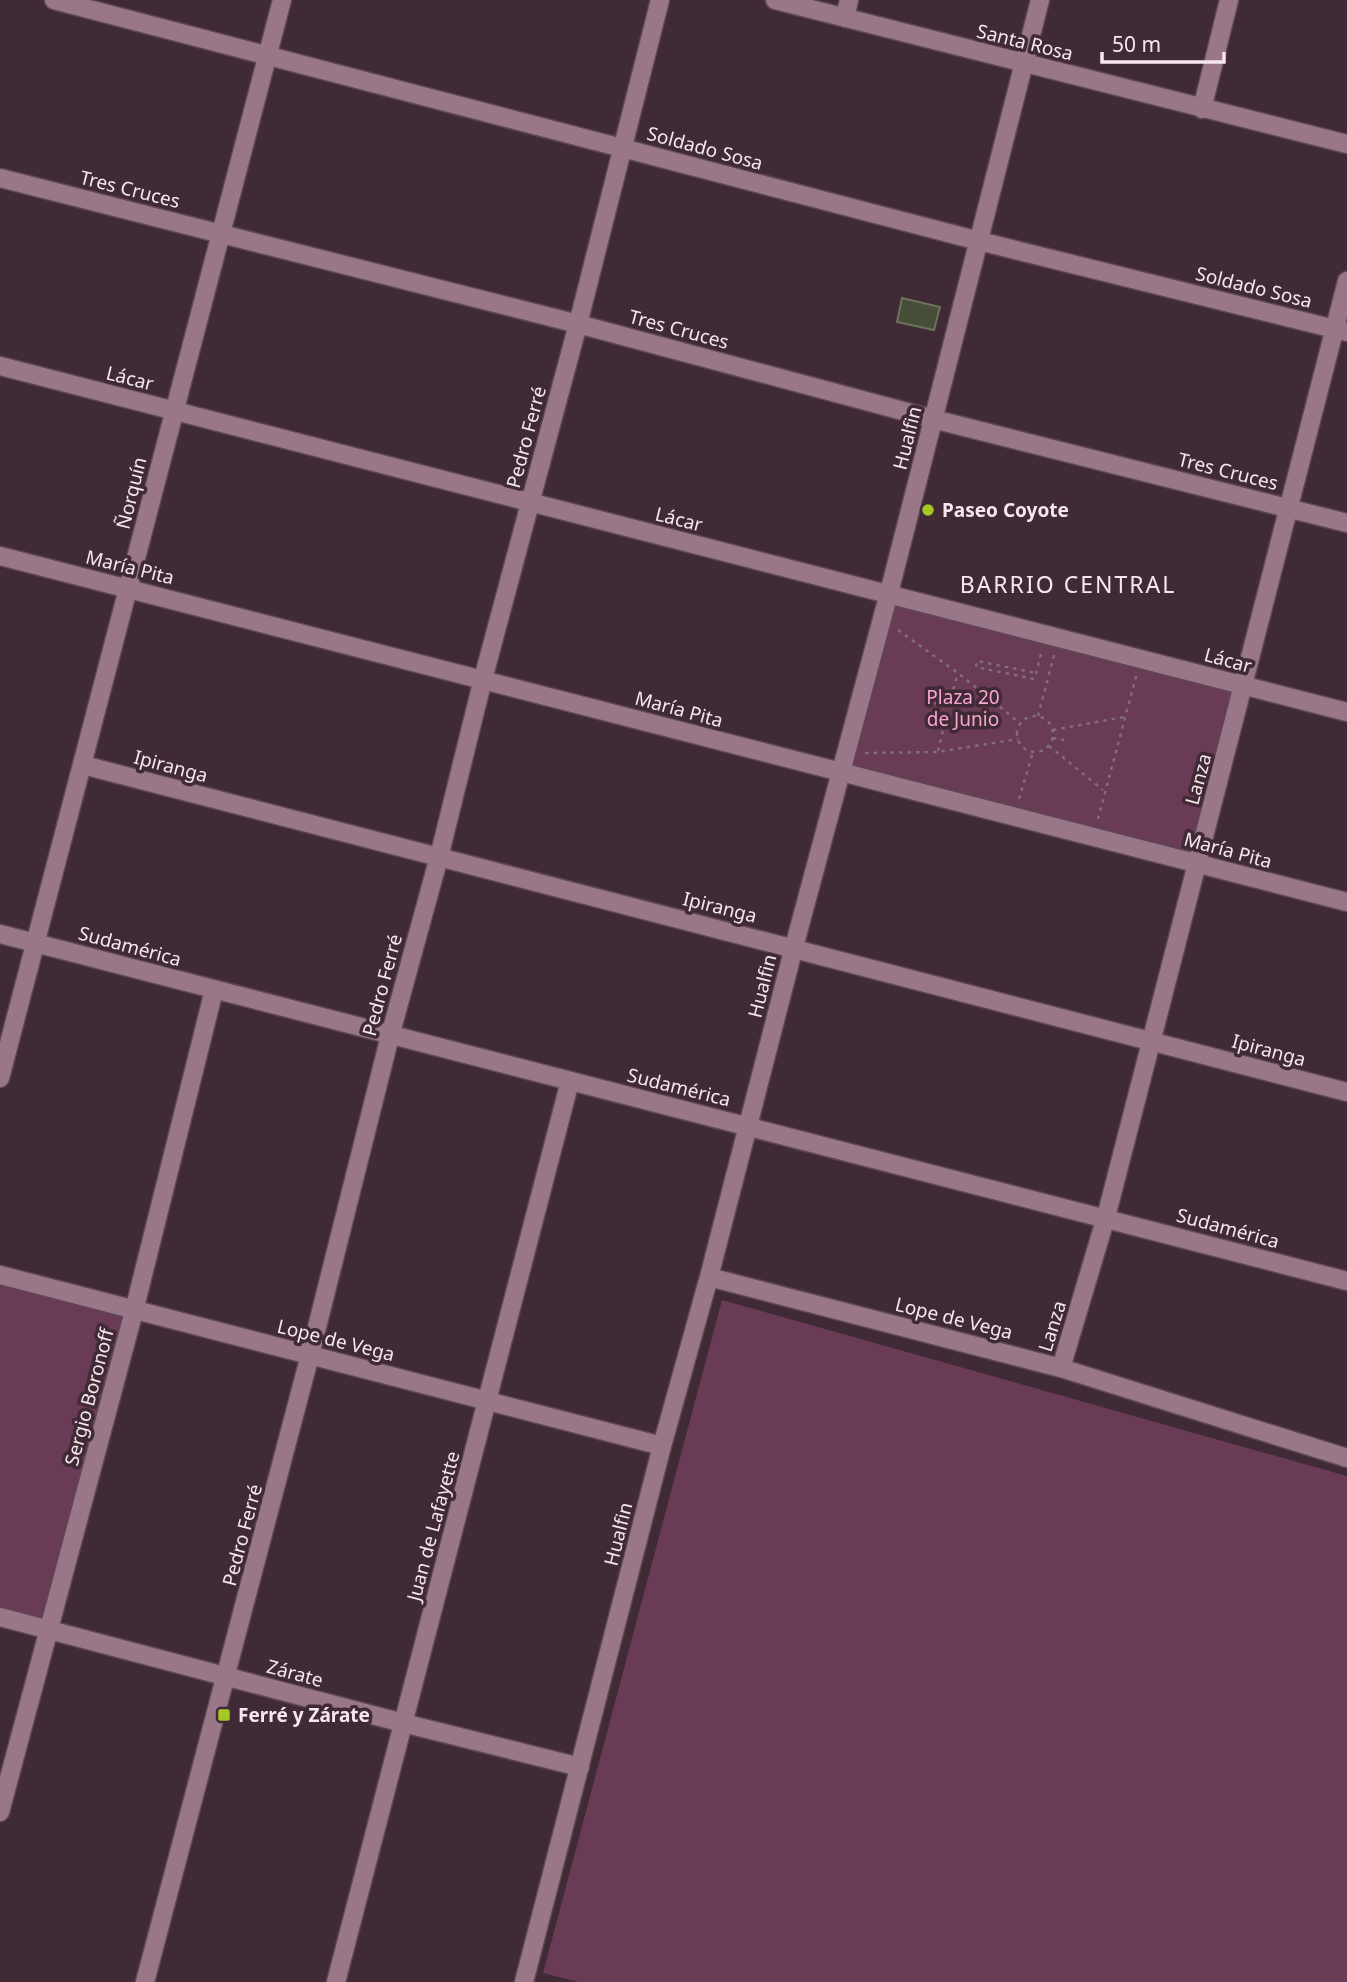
<svg xmlns="http://www.w3.org/2000/svg" width="1347" height="1982" font-family="'Noto Sans',sans-serif">
<rect width="100%" height="100%" fill="#402a35"/>
<path fill="#6a3b55" d="M889,593L1244,686L1198,864L841,773Z
M0,1275L134,1311L50,1631L0,1617Z
M722,1300L1347,1476V1982H578L543,1973Z"/>
<path fill="#474e37" stroke="#6c735b" stroke-width="2" d="M902,298L940,307L934,330L897,322Z"/>
<g fill="none" stroke-linecap="round" stroke-linejoin="round">
<g stroke="#5d4853" stroke-width="21">
<path id="minor" d="M54,0L979,241L1347,332
M775,0L1347,144
M845,18L849,0
M1202,109L1229,0
M0,178L578,324L933,419L1347,523
M0,366L1347,712
M0,556L1347,902
M83,765L1347,1092
M0,934L1347,1281
M0,1078L282,0
M0,1275L662,1446
M709,1277L1061,1368L1347,1458
M1061,1368L1106,1217L1347,281
M0,1617L403,1723L580,1767
M0,1812L134,1311L214,990
M145,1982L310,1355L390,1036L439,857L483,679L578,324L660,0
M336,1982L570,1081
M524,1982L662,1446L709,1277L794,947L889,593L1040,0"/>
</g>
<path stroke="#816d77" stroke-width="2.5" stroke-dasharray="3.5 5" stroke-linecap="butt" d="M898,630L958,673L1021,724
M1036,674L1042,650
M1034,679L976,667L977,661L1036,673
M1038,716L1054,655
M1017 734a18 18 0 1 1 36 0a18 18 0 1 1-36 0Z
M1053,730L1124,717
M1053,738L1064,740
M1049,746L1103,790
M938,751L943,730C926,718 931,697 952,694L958,673
M865,753L937,752L1018,739
M1019,799L1033,752
M1098,819L1137,673"/>
<use href="#minor" stroke="#978" stroke-width="18"/>
</g>
<g fill="#a5c823" stroke="#402a35" stroke-width="2.5">
<circle cx="928" cy="510" r="7"/>
<rect x="217" y="1708" width="14" height="14" rx="3.5"/>
</g>
<g text-anchor="middle" dominant-baseline="central" stroke-width="7" stroke-linejoin="round" paint-order="stroke">
<g font-size="19" fill="#f6e7ee" stroke="#402a35">
<text transform="translate(1025 42) rotate(14)">Santa Rosa</text>
<text transform="translate(705 148) rotate(15)">Soldado Sosa</text>
<text transform="translate(130 189) rotate(14)">Tres Cruces</text>
<text transform="translate(1254 287) rotate(14)">Soldado Sosa</text>
<text transform="translate(679 329) rotate(15)">Tres Cruces</text>
<text transform="translate(130 378) rotate(14)">Lácar</text>
<text transform="translate(526 437) rotate(-75)">Pedro Ferré</text>
<text transform="translate(907 438) rotate(-76)">Hualfin</text>
<text transform="translate(1228 471) rotate(14)">Tres Cruces</text>
<text transform="translate(131 493) rotate(-76)">Ñorquín</text>
<text transform="translate(679 519) rotate(14)">Lácar</text>
<text transform="translate(130 567) rotate(14)">María Pita</text>
<text transform="translate(1228 660) rotate(15)">Lácar</text>
<text transform="translate(679 709) rotate(15)">María Pita</text>
<text transform="translate(171 766) rotate(15)">Ipiranga</text>
<text transform="translate(1198 779) rotate(-75)">Lanza</text>
<text transform="translate(1228 850) rotate(15)">María Pita</text>
<text transform="translate(720 907) rotate(14)">Ipiranga</text>
<text transform="translate(130 946) rotate(15)">Sudamérica</text>
<text transform="translate(382 985) rotate(-75)">Pedro Ferré</text>
<text transform="translate(762 986) rotate(-76)">Hualfin</text>
<text transform="translate(1269 1050) rotate(15)">Ipiranga</text>
<text transform="translate(679 1087) rotate(14)">Sudamérica</text>
<text transform="translate(1228 1228) rotate(15)">Sudamérica</text>
<text transform="translate(954 1318) rotate(14)">Lope de Vega</text>
<text transform="translate(1052 1326) rotate(-73)">Lanza</text>
<text transform="translate(336 1340) rotate(14)">Lope de Vega</text>
<text transform="translate(89 1397) rotate(-75)">Sergio Boronoff</text>
<text transform="translate(433 1526) rotate(-75)">Juan de Lafayette</text>
<text transform="translate(618 1534) rotate(-76)">Hualfin</text>
<text transform="translate(242 1535) rotate(-75)">Pedro Ferré</text>
<text transform="translate(295 1673) rotate(15)">Zárate</text>
</g>
<g font-size="19" font-weight="bold" fill="#f6e7ee" stroke="#402a35" text-anchor="start">
<text x="942" y="510">Paseo Coyote</text>
<text x="238" y="1715">Ferré y Zárate</text>
</g>
<g font-size="19" fill="#f8a5d0" stroke="#402a35">
<text x="963" y="697">Plaza 20<tspan x="963" dy="22">de Junio</tspan></text>
</g>
<g font-size="23" letter-spacing="2" fill="#f6e7ee" stroke="#402a35">
<text x="1068" y="584">BARRIO CENTRAL</text>
</g>
</g>
<path d="M1102 52v10h122v-10" fill="none" stroke="#f6e7ee" stroke-width="3.5"/>
<text x="1112" y="52" font-size="21" fill="#f6e7ee" stroke="#402a35" stroke-width="5" paint-order="stroke">50 m</text>
</svg>
